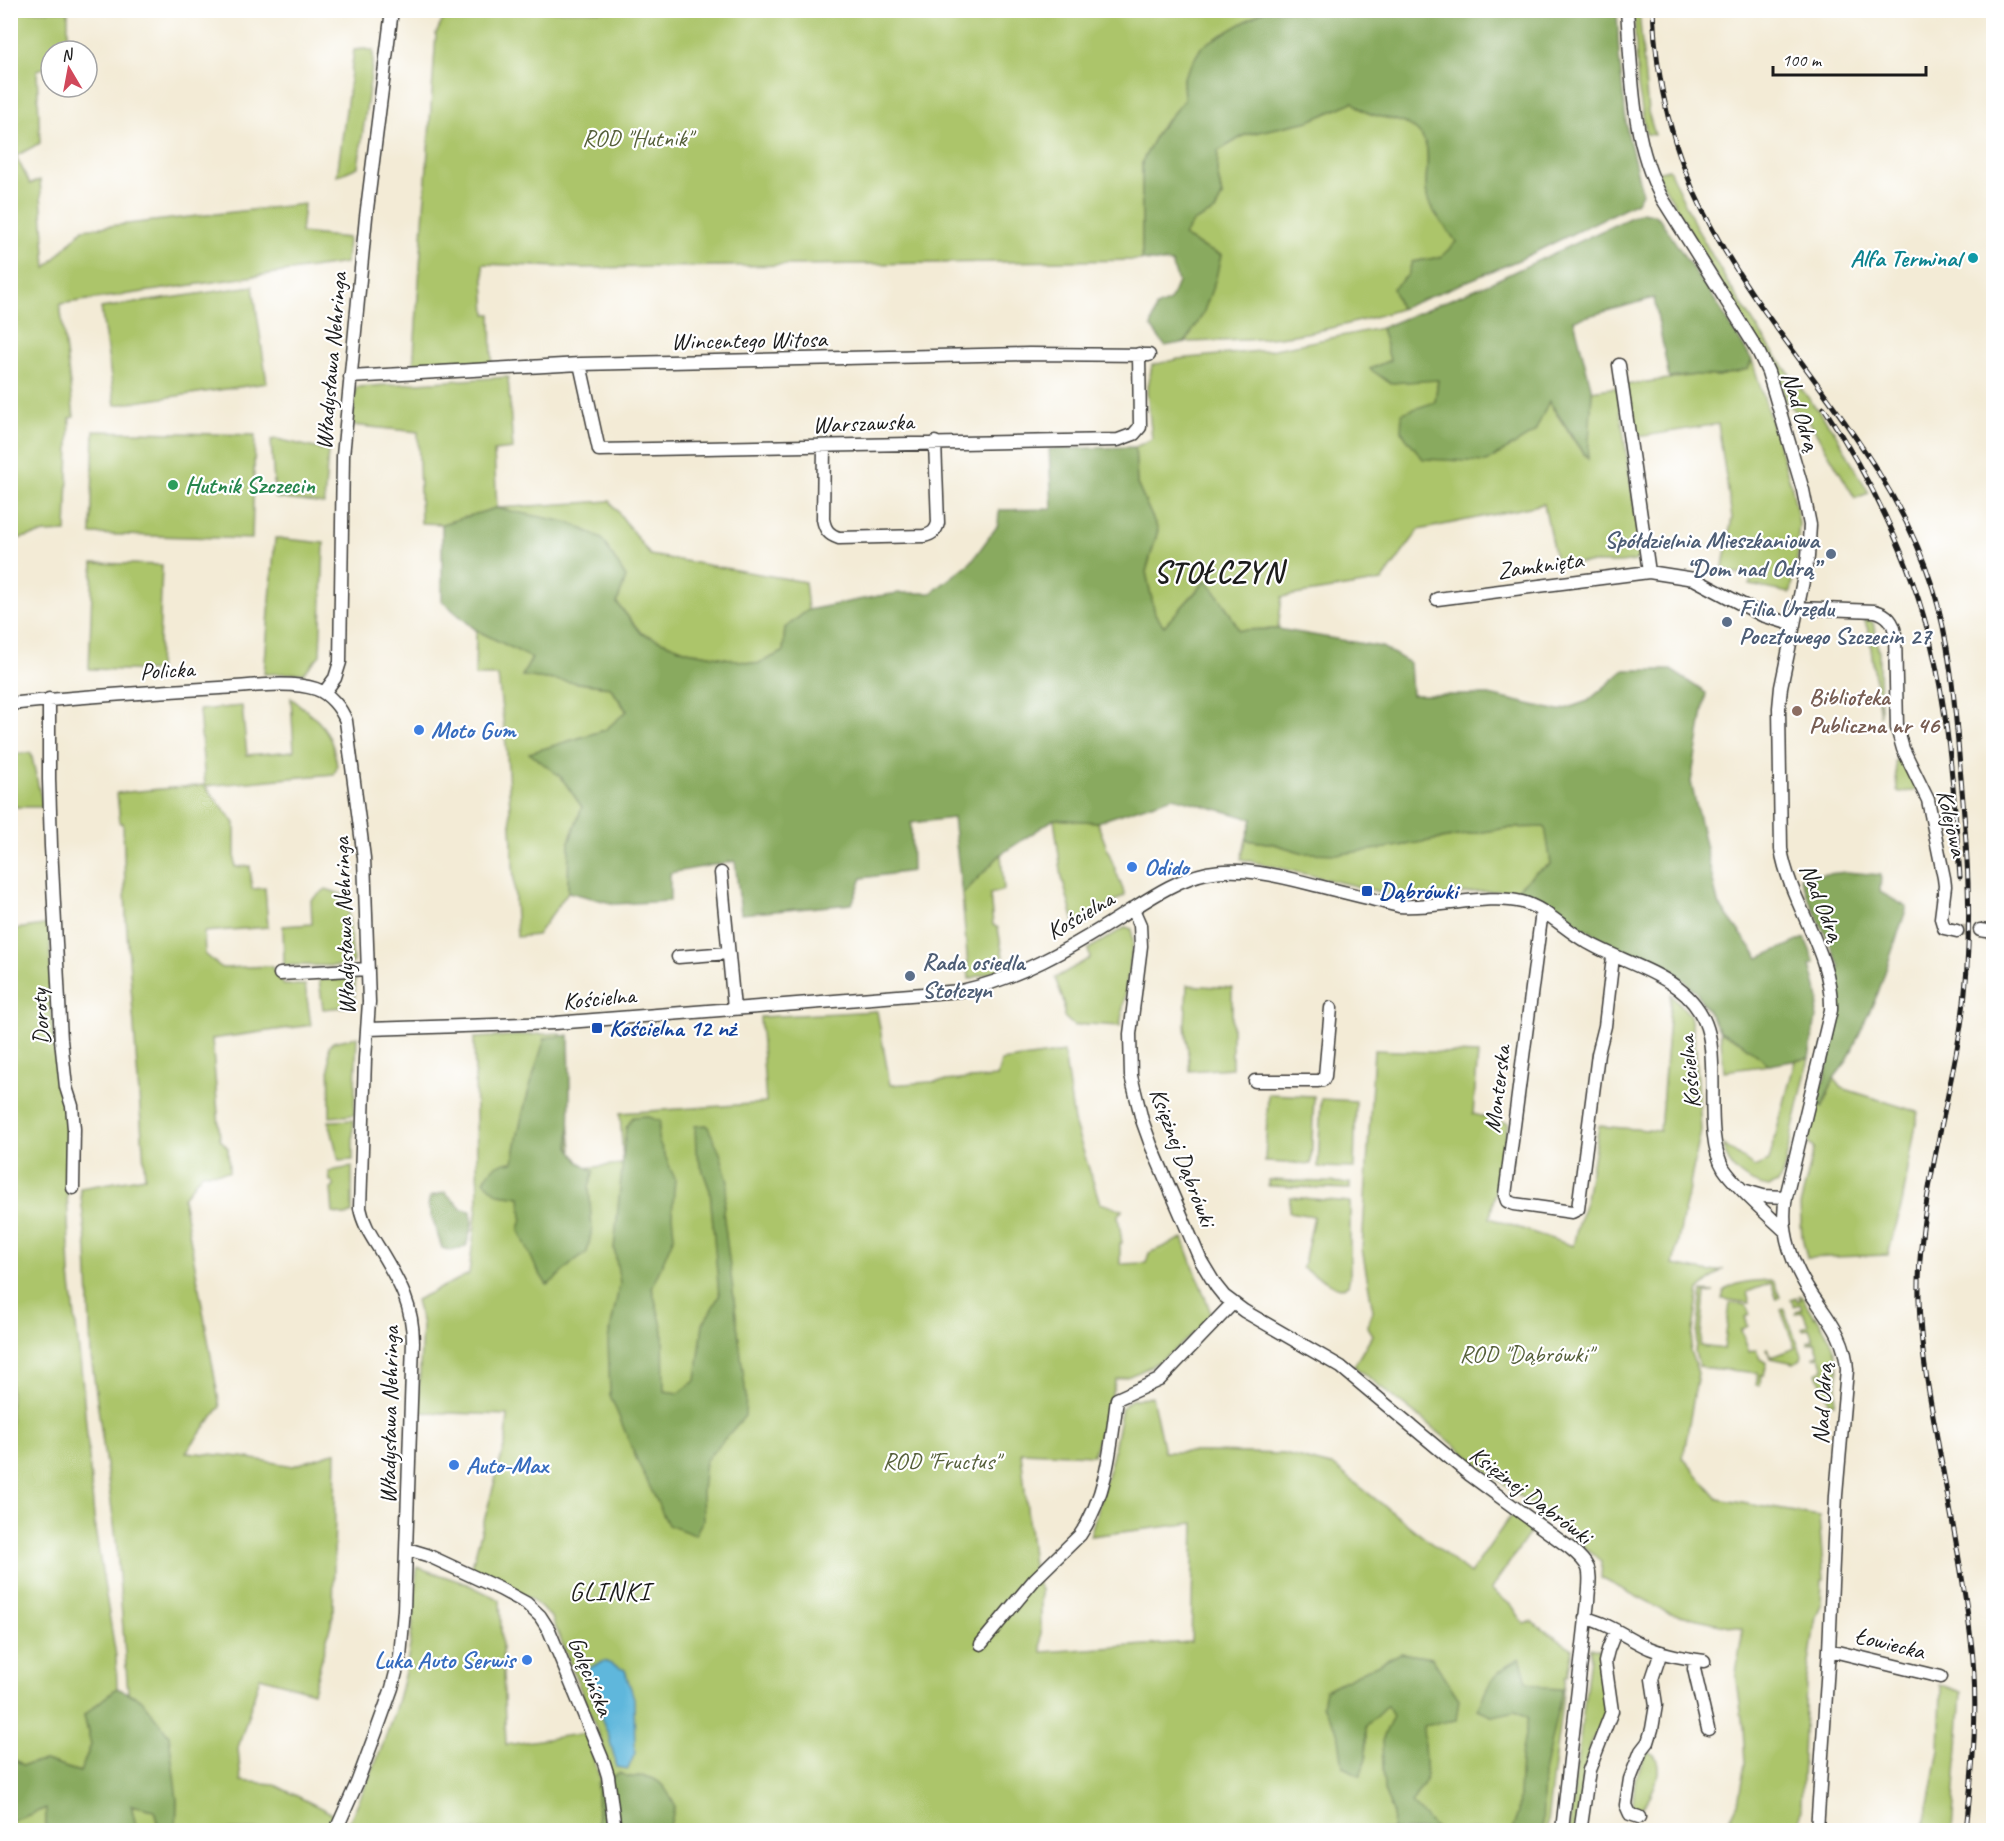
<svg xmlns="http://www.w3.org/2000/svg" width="2004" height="1841" font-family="Caveat,sans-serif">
<rect width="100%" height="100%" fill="#fff"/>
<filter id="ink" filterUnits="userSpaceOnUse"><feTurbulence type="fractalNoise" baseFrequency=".0167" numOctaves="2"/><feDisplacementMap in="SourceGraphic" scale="12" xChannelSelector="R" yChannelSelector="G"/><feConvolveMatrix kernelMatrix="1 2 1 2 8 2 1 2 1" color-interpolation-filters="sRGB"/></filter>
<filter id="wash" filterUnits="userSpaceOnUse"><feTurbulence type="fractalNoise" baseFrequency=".008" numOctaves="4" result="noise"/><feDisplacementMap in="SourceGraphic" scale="24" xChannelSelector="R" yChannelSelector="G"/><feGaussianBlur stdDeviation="1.35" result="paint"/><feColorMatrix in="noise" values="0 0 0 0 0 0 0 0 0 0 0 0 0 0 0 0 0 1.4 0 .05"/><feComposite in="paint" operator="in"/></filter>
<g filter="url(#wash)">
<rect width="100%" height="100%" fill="#f3ebd6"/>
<path fill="#acc56a" stroke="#647043" stroke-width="1.5" d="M10,11H68V51H51V66L37,70L40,143L16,156L30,184L40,180L46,268L83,229L304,204L301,233L348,238L346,263L60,304L74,417L70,418L66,532L45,533L11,540Z
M447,11H1265L1239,25L1183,78L1184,100L1158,131L1142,162V260L585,268L483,264L486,314H491L492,363L413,368L436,34Z
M1634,11H1639L1648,112L1655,135L1646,134L1638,86Z
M365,49L373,51V60L358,167L337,176L354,50Z
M1353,102C1357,105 1360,109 1364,111C1378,119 1398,117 1412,127C1440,146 1420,175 1428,200C1432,211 1449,231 1457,242L1441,257L1412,262L1408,275L1394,288L1400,309C1354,324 1308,335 1260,339C1235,341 1210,341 1186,342L1203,314L1221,255L1206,249L1183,236L1193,222L1215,211L1222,196L1217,172L1218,151L1245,135L1309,121Z
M1669,169L1696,227L1729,285L1775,355L1834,431L1869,493L1855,498L1808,419L1792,408L1785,399L1770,360L1723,288L1661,181L1657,172Z
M253,286L267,383L115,405L101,308Z
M1381,328L1391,360L1371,369L1390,383L1438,379L1435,402L1548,401L1579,448L1587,458L1592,391L1617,387L1641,554L1635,561L1621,563H1556L1544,504L1419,530L1382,581L1282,597L1278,629L1239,630L1228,610L1206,580L1164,627L1155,614L1146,572L1158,530L1137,484L1135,447L1152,439L1147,392L1152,365L1178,359L1270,350Z
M1752,360L1792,488L1799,523L1797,546L1799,548L1791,592L1789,593L1750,585L1752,577L1722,571L1732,518L1718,424L1632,438L1626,385L1696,375L1719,376L1748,369Z
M508,377L513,449L494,451L497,508L610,501L650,555L805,582L808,610L785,628L783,652L757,664L687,651L641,633L617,603L496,508L442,524L421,523L418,432L352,425L356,387Z
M94,431L255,435L252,539L91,534Z
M277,439L328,451L324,504L275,498L271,440Z
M275,538L324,543L320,655L304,673L264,674Z
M93,563L162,565L158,671L89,669Z
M1864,619L1873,622L1879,653L1880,717L1869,633Z
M476,630L532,658L522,676L610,687L627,712L605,730L530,753L561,777L582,807L569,842L568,892L537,935L517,937L507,754L498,676H475Z
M291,698C314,717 330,726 335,756C337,764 338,768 334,774L205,786L235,823V867L250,866L252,889L265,888L268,927L204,932L205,954L222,968L271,966L284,985H305L311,1025L212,1039L220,1139L228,1148L229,1172L202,1173L183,1198L220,1407L186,1452L242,1457L293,1466L336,1452L333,1616L313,1692L260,1677L238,1748L241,1781L273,1784L335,1815L325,1830H176L177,1800L141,1699L128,1693L116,1539L91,1356L87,1250L80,1188L145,1177L126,918L123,823H120L117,793L205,785L199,710L242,706L247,755L294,751Z
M10,751L12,754L31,753L43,807H16L11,800Z
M1901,758L1917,789L1913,791L1899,792L1897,790L1895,761Z
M1054,819L1097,822L1125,895L1075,925L1062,878Z
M1546,827L1551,864L1536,872L1516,890L1474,892L1425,899L1398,896L1241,859L1246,840L1274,844L1304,853L1387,848L1507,828Z
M1001,854L1004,890L990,894L993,925L998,928L1005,968L969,979L962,895Z
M326,889L347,896L353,963L346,966L284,965L283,926L312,924L311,900Z
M50,924L51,1004L56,1064L68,1131L67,1190L70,1275L82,1377L95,1529L116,1656L117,1688L84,1715L91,1745L80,1772L45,1761L23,1765L11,1757L10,930Z
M1126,927L1132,929L1133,944L1120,1026L1087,1024L1074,1026L1064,1017V1002L1055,978L1090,958L1088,949Z
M355,978L354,1006L323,1009L319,980Z
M1187,985L1232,988V1068L1190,1071L1185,1025Z
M1671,994L1690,1015L1696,1051L1701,1131L1673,1265L1710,1272L1722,1270L1699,1290L1690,1351L1698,1373L1683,1458L1718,1499L1819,1516L1824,1580H1822L1821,1605L1816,1616L1806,1684L1800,1830H1719L1732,1815L1738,1803L1745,1764L1743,1727L1736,1673L1743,1629L1666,1612L1601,1578L1602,1561L1354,1366L1372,1335L1367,1327L1373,1311L1362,1249L1374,1050L1478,1054L1473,1114L1508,1123L1490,1218L1573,1246L1579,1220L1584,1209L1599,1126L1660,1131Z
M877,1011L890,1085L997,1077L1001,1061L1064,1052L1074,1122L1100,1203L1123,1210L1118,1215L1122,1243H1120V1264L1146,1263L1149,1253L1183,1238L1212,1316C1182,1344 1157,1370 1116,1380L1093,1455L1021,1452L1034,1575L1041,1590V1645L1042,1652L1191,1642L1194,1523L1090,1536L1113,1455L1122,1407L1131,1400L1152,1396L1164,1452H1210L1284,1454L1335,1467L1470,1574L1511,1515L1532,1530L1491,1589L1513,1607L1524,1624L1532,1622L1573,1649L1568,1675L1565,1677L1546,1830H621L604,1748L552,1618L531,1599L471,1569L506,1440L508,1415L418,1412L422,1325L416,1300L469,1274L478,1198L474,1038L560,1033L574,1169L623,1164L620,1113L766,1103L760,1017Z
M1720,1031L1740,1042L1770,1065L1724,1071Z
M357,1037L354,1115L330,1117L329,1046L333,1042Z
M1809,1058L1782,1177L1777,1183L1769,1187C1748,1184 1725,1168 1724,1145L1754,1167L1769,1161L1795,1061Z
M1834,1078L1842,1088L1918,1112L1902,1204L1888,1255L1807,1258L1802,1237L1800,1206L1814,1149L1808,1143L1816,1099L1823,1106Z
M1268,1094L1314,1096L1311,1164L1265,1162Z
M1321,1099L1356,1101L1354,1168L1318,1167Z
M353,1120V1160L339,1161L329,1121Z
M352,1167V1213L347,1216L333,1213L331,1189L334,1187L333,1182H330L329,1171Z
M1268,1180L1350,1183V1189L1268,1186Z
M1290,1197L1350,1202V1276L1348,1285L1341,1288L1336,1287L1302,1268L1305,1259L1314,1216L1289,1212Z
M1770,1280L1774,1282L1780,1297L1777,1299L1771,1283L1747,1292L1750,1303L1722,1299L1724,1291C1737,1281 1754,1281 1770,1280Z
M1702,1291L1714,1292L1705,1293L1700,1346L1724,1349L1730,1303L1746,1305L1750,1315L1745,1317L1748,1326L1741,1330L1749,1352L1756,1350L1760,1359L1767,1363L1764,1375H1761L1760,1385H1756L1758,1373L1699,1367L1695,1352Z
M1799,1296L1802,1297L1814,1317L1816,1316C1840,1353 1840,1359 1835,1403L1830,1402L1828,1399L1817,1373L1824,1368L1820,1357L1813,1358L1819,1354L1815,1342L1808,1344V1342L1813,1340L1809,1328L1804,1330L1802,1328L1808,1325L1803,1312L1796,1313V1311L1802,1309L1800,1304L1794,1306L1791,1299L1796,1297L1797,1301L1800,1300Z
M1784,1309L1802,1355L1801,1359L1794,1363L1771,1358L1766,1349L1767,1348L1771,1357L1795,1348L1781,1310Z
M417,1567L467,1584L500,1600L506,1745L585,1733L599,1775L606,1830H345C370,1779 394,1724 406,1667C413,1635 415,1600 417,1567Z
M1591,1648L1600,1650V1677L1607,1711L1591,1744L1584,1774L1576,1830H1569Z
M1939,1684L1962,1692L1952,1830H1924L1939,1750L1941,1691Z
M1649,1751C1651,1753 1655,1755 1656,1758C1663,1773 1651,1802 1637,1810L1632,1809L1635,1780L1646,1753Z
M131,1805L154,1810L159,1830H137Z
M47,1808L45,1830H11L10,1822Z"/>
<path fill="#89aa5e" stroke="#52633d" stroke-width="1.5" d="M1265,10L1617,11L1619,56L1627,130L1642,193L1637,202L1521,259L1400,309L1393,288L1408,275L1412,262L1441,257L1456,242C1449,230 1432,213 1428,200C1420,175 1440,146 1412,127C1397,117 1378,119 1364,111C1360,109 1357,105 1353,102L1309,121L1245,135L1218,151L1217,172L1222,196L1215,211L1193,222L1183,236L1206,249L1221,255L1216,278L1203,314L1186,342L1165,346L1151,327L1156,307L1170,301L1178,282L1172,263L1142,260V162L1158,131L1184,100L1183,78L1202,46Z
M1642,212L1653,214L1660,219L1700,280L1708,289L1752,360L1748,369L1719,376L1696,375L1669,378L1654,298L1574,320L1592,391L1588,459L1549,401L1535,432L1486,462L1423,459L1401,431L1402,413L1435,402L1438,380L1390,383L1370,369L1390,360L1381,328L1492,282Z
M1135,447L1137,484L1158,530L1146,572L1155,614L1164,626L1207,580L1228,610L1239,630L1278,629L1382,647L1410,663L1412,695H1489L1559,711L1588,701L1624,670H1671L1706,693L1691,782L1718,903L1759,958L1805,938L1815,963L1810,965L1819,999L1809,1058L1770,1065L1740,1042L1720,1031L1696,992L1673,970L1616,947L1566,918L1545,900L1516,890L1536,872L1551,864L1545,827L1507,828L1387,848L1340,854L1304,853L1274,844L1246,840L1252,819L1173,797L1097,822L1054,819L1001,854L962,895L953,818L911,823L912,871L862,878L852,904L741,914L735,861L670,873V901L615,904L568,892L569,842L582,807L561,777L529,753L605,730L627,711L610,687L522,676L532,658L476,630L442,601V524L496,508L571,523L602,539L626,577L617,603L641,633L687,651L757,664L783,652L785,628L808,610L878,596L900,593H931L971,562L998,525L999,510L1052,509L1049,449Z
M1846,872L1881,875L1880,892L1907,907L1878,993L1847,1061L1834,1078L1822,1107L1816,1099L1825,1077L1841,997L1836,970L1840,968C1829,937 1811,909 1800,877Z
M569,1035L570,1089L569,1147L579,1162L594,1171L589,1187L592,1229L587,1253C570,1260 563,1276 547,1285L536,1268L519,1230L522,1218L520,1197L498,1194L484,1181C492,1166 496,1163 513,1162C519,1120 532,1078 545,1038Z
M645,1116L660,1121L658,1139L675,1179L672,1215L674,1236L652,1288L663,1330L664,1391L679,1393L696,1380L703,1324L719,1296L710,1191L696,1152L695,1126L707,1125L720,1153L728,1182L723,1211L746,1395L745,1416L705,1461L702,1491L703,1520L695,1535L668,1525L636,1458L610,1395L608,1340L620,1283L614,1248L626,1128L633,1117Z
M445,1192L462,1209L471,1211L472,1225L466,1247L451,1251L442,1248L428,1206L430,1197Z
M1401,1653L1432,1658L1459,1699L1456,1720L1423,1726L1426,1780L1411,1803L1438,1830H1392L1393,1812L1384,1791L1382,1741L1393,1716L1387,1706L1366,1726V1759L1360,1776L1343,1767L1338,1731L1322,1705L1325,1690Z
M1520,1658L1527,1681L1544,1688L1562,1689L1544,1773L1542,1830H1512L1518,1813L1521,1756L1528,1717L1516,1711L1493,1716L1478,1709C1489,1681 1493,1673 1520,1658Z
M117,1688L141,1699L169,1735L177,1800L176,1830H159L154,1810L131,1805L137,1830H46V1808L11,1822V1757L23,1765L45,1761L80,1772L91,1745L84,1715Z
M619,1773C635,1781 637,1774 648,1777C663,1780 669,1794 675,1806L669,1830H598L597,1784Z"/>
<path fill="#5fb7dc" stroke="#3e6a7c" stroke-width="1.5" d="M604,1661L625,1670L634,1698L635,1753L628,1769L617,1767L608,1734L588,1686L587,1669Z"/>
</g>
<g filter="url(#ink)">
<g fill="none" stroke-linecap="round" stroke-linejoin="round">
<path stroke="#c8c2b1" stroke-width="12" stroke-dasharray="12 6" stroke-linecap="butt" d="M1957,931L1980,930"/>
<g stroke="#3c3b38" stroke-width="15">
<path id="minor" d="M1627,10C1632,74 1631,141 1662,198L1758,351L1768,372L1775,395L1803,490L1810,525L1808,557L1781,687L1779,708L1781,849C1790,904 1833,953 1831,1010L1786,1197C1779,1231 1793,1267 1812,1295C1829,1320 1846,1339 1847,1370L1836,1495L1829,1650L1817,1830
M580,364L599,450L1118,440L1134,434L1140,427L1139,354
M1619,365L1649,572
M350,377L580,364L1029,354L1149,355
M824,446L823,519C825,530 829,535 839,538L924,536C932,534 936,531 938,523L935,442
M1437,599L1649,572L1694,579L1762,615L1794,625
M1798,608L1875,611C1887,614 1894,622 1895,634L1897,728L1903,749L1928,800L1944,878L1945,886L1941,918L1944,928L1957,931
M324,693L335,678L340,662L343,456L366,217L392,10
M49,699V779L51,846L61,1040L66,1087L72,1106L74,1129L73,1188
M10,704C80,696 150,692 220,688C248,687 289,680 316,689C330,694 341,708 346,721L364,858L369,1002L365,1059L360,1208C363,1224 372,1237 380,1250C399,1282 413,1304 413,1342L404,1610L400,1657L392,1688L379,1724L357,1783L336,1830
M721,873L734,1008
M1133,909L1140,925L1141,946L1130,1034L1131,1076L1142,1120L1151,1145L1201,1261L1216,1286L1224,1296L1244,1311L1341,1367L1470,1475L1570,1548C1594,1568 1590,1571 1588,1601L1562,1830
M1542,911L1505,1195L1507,1201L1514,1204L1572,1212L1578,1209L1598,1054L1605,1026L1613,957
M1980,930L1994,932
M678,957L728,953
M280,974L368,969
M368,1029L555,1023L961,991C1017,979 1069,949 1118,918C1146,901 1174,880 1207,873C1245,866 1283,877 1319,886C1346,893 1373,899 1399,906C1439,909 1486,893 1522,902C1547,909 1565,930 1587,942C1631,968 1696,977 1709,1035C1718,1074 1704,1137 1724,1169C1737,1188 1767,1214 1785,1231
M1255,1081H1317L1323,1080L1325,1076L1331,1008
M1746,1191L1763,1196L1786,1197
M407,1549L427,1555L500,1589L526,1603L540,1616L549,1630L604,1763L608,1776L615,1830
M1585,1618C1608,1623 1627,1638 1649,1648C1666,1655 1685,1658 1704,1661
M981,1644L1035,1579L1080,1535C1107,1496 1111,1445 1117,1399L1159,1380L1233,1303
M1829,1650L1941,1677
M1695,1660L1694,1669L1708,1729
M1639,1817L1630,1814L1626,1805L1630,1779L1641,1751L1648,1742L1652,1729L1656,1705L1652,1679L1661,1652
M1581,1826L1589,1770L1612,1711L1605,1662L1608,1650L1615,1632"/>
</g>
<use href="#minor" stroke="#fff" stroke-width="12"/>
<g stroke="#1c1c1c" stroke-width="5">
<path id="rail" d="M1653,10C1656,81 1672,150 1704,213C1770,344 1888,445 1933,588C1951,646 1955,707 1960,767C1968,854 1974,939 1961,1025C1947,1116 1917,1206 1919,1299C1920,1344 1928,1388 1936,1432C1948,1501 1963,1570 1971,1640C1979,1704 1973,1767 1966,1830
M1824,408C1870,478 1907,551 1928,632C1949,711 1954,795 1960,877"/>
</g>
<use href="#rail" stroke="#fff" stroke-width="3" stroke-dasharray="9" stroke-linecap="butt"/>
</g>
</g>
<circle fill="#0f9aa8" stroke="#fff" stroke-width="2" cx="1973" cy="258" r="6"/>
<circle fill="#2e9e5b" stroke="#fff" stroke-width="2" cx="173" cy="485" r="6"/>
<g fill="#5c6f8a" stroke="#fff" stroke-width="2">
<circle cx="1831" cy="554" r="6"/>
<circle cx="1727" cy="622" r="6"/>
<circle cx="910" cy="976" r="6"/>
</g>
<circle fill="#8d6e63" stroke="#fff" stroke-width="2" cx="1797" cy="711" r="6"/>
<g fill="#3f7fe0" stroke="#fff" stroke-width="2">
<circle cx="419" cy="730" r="6"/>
<circle cx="1132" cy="867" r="6"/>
<circle cx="454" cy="1465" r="6"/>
<circle cx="527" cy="1660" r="6"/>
</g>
<g fill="#1a4fb4" stroke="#fff" stroke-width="2">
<rect x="1361" y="885" width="12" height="12" rx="3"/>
<rect x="591" y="1022" width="12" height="12" rx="3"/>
</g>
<g text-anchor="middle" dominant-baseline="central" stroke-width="4.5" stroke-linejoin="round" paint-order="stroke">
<g font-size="24" fill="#56603b" stroke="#fff">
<text x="637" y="138">ROD "Hutnik"</text>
<text x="1526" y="1354">ROD "Dąbrówki"</text>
<text x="941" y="1461">ROD "Fructus"</text>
</g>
<g font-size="24" font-weight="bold" fill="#0d838f" stroke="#fff" text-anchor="end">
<text x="1961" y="258">Alfa Terminal</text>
</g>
<g font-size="24" fill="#1c1c1c" stroke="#fff">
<text transform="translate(749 340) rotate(-1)">Wincentego Witosa</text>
<text transform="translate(331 361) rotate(-85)">Władysława Nehringa</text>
<text transform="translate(1801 411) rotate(73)">Nad Odrą</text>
<text transform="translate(863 423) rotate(-2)">Warszawska</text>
<text transform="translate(1540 565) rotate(-8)">Zamknięta</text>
<text transform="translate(167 670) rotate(-3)">Policka</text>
<text transform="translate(1952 823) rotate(77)">Kolejowa</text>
<text transform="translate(1822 902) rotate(68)">Nad Odrą</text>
<text transform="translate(1080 915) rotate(-30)">Kościelna</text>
<text transform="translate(344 926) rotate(-92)">Władysława Nehringa</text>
<text transform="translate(599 998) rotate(-5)">Kościelna</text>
<text transform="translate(40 1017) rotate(-93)">Doroty</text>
<text transform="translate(1689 1072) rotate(-95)">Kościelna</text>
<text transform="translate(1497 1089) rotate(-83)">Monterska</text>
<text transform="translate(1183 1157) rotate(69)">Księżnej Dąbrówki</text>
<text transform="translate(1822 1404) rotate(-87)">Nad Odrą</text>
<text transform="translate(389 1415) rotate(-89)">Władysława Nehringa</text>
<text transform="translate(1531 1495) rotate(37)">Księżnej Dąbrówki</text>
<text transform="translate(1890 1643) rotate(14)">Łowiecka</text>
<text transform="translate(591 1676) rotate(68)">Golęcińska</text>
</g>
<g font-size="24" font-weight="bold" fill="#27864d" stroke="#fff" text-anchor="start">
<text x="185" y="485">Hutnik Szczecin</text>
</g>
<g font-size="24" font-weight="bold" fill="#4e5e75" stroke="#fff" text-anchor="start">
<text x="1819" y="540" text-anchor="end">Spółdzielnia Mieszkaniowa<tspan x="1819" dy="28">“Dom nad Odrą”</tspan></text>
<text x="1739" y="608">Filia Urzędu<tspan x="1739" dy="28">Pocztowego Szczecin 27</tspan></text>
<text x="922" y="962">Rada osiedla<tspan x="922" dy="28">Stołczyn</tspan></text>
</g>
<g font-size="24" font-weight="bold" fill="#785e54" stroke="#fff" text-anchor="start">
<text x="1809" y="697">Biblioteka<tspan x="1809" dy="28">Publiczna nr 46</tspan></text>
</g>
<g font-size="24" font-weight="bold" fill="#366cbe" stroke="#fff" text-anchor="start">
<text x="431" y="730">Moto Gum</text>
<text x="1144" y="867">Odido</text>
<text x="466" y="1465">Auto-Max</text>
<text x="515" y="1660" text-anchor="end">Luka Auto Serwis</text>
</g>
<g font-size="24" font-weight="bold" fill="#164399" stroke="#fff" text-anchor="start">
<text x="1379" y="891">Dąbrówki</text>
<text x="609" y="1028">Kościelna 12 nż</text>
</g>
<g font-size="26" letter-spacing="1.5" fill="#1c1c1c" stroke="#fff">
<text x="610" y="1591">GLINKI</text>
</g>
<g font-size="30" font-weight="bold" letter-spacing="1.5" fill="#1c1c1c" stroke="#fff">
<text x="1219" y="572">STOŁCZYN</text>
</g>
</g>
<rect width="2004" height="1841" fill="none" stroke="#fff" stroke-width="36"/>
<g transform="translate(69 69) rotate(350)"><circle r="28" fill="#ffffff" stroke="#a4a4a4" stroke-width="1.5"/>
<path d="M0-4.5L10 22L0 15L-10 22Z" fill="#d1495b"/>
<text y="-9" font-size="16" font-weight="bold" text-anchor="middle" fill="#1c1c1c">N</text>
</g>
<path d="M1773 66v9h153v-9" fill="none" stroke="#1c1c1c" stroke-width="3"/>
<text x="1782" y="66" font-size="18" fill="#1c1c1c" stroke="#ffffff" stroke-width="4.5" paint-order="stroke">100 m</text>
</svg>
